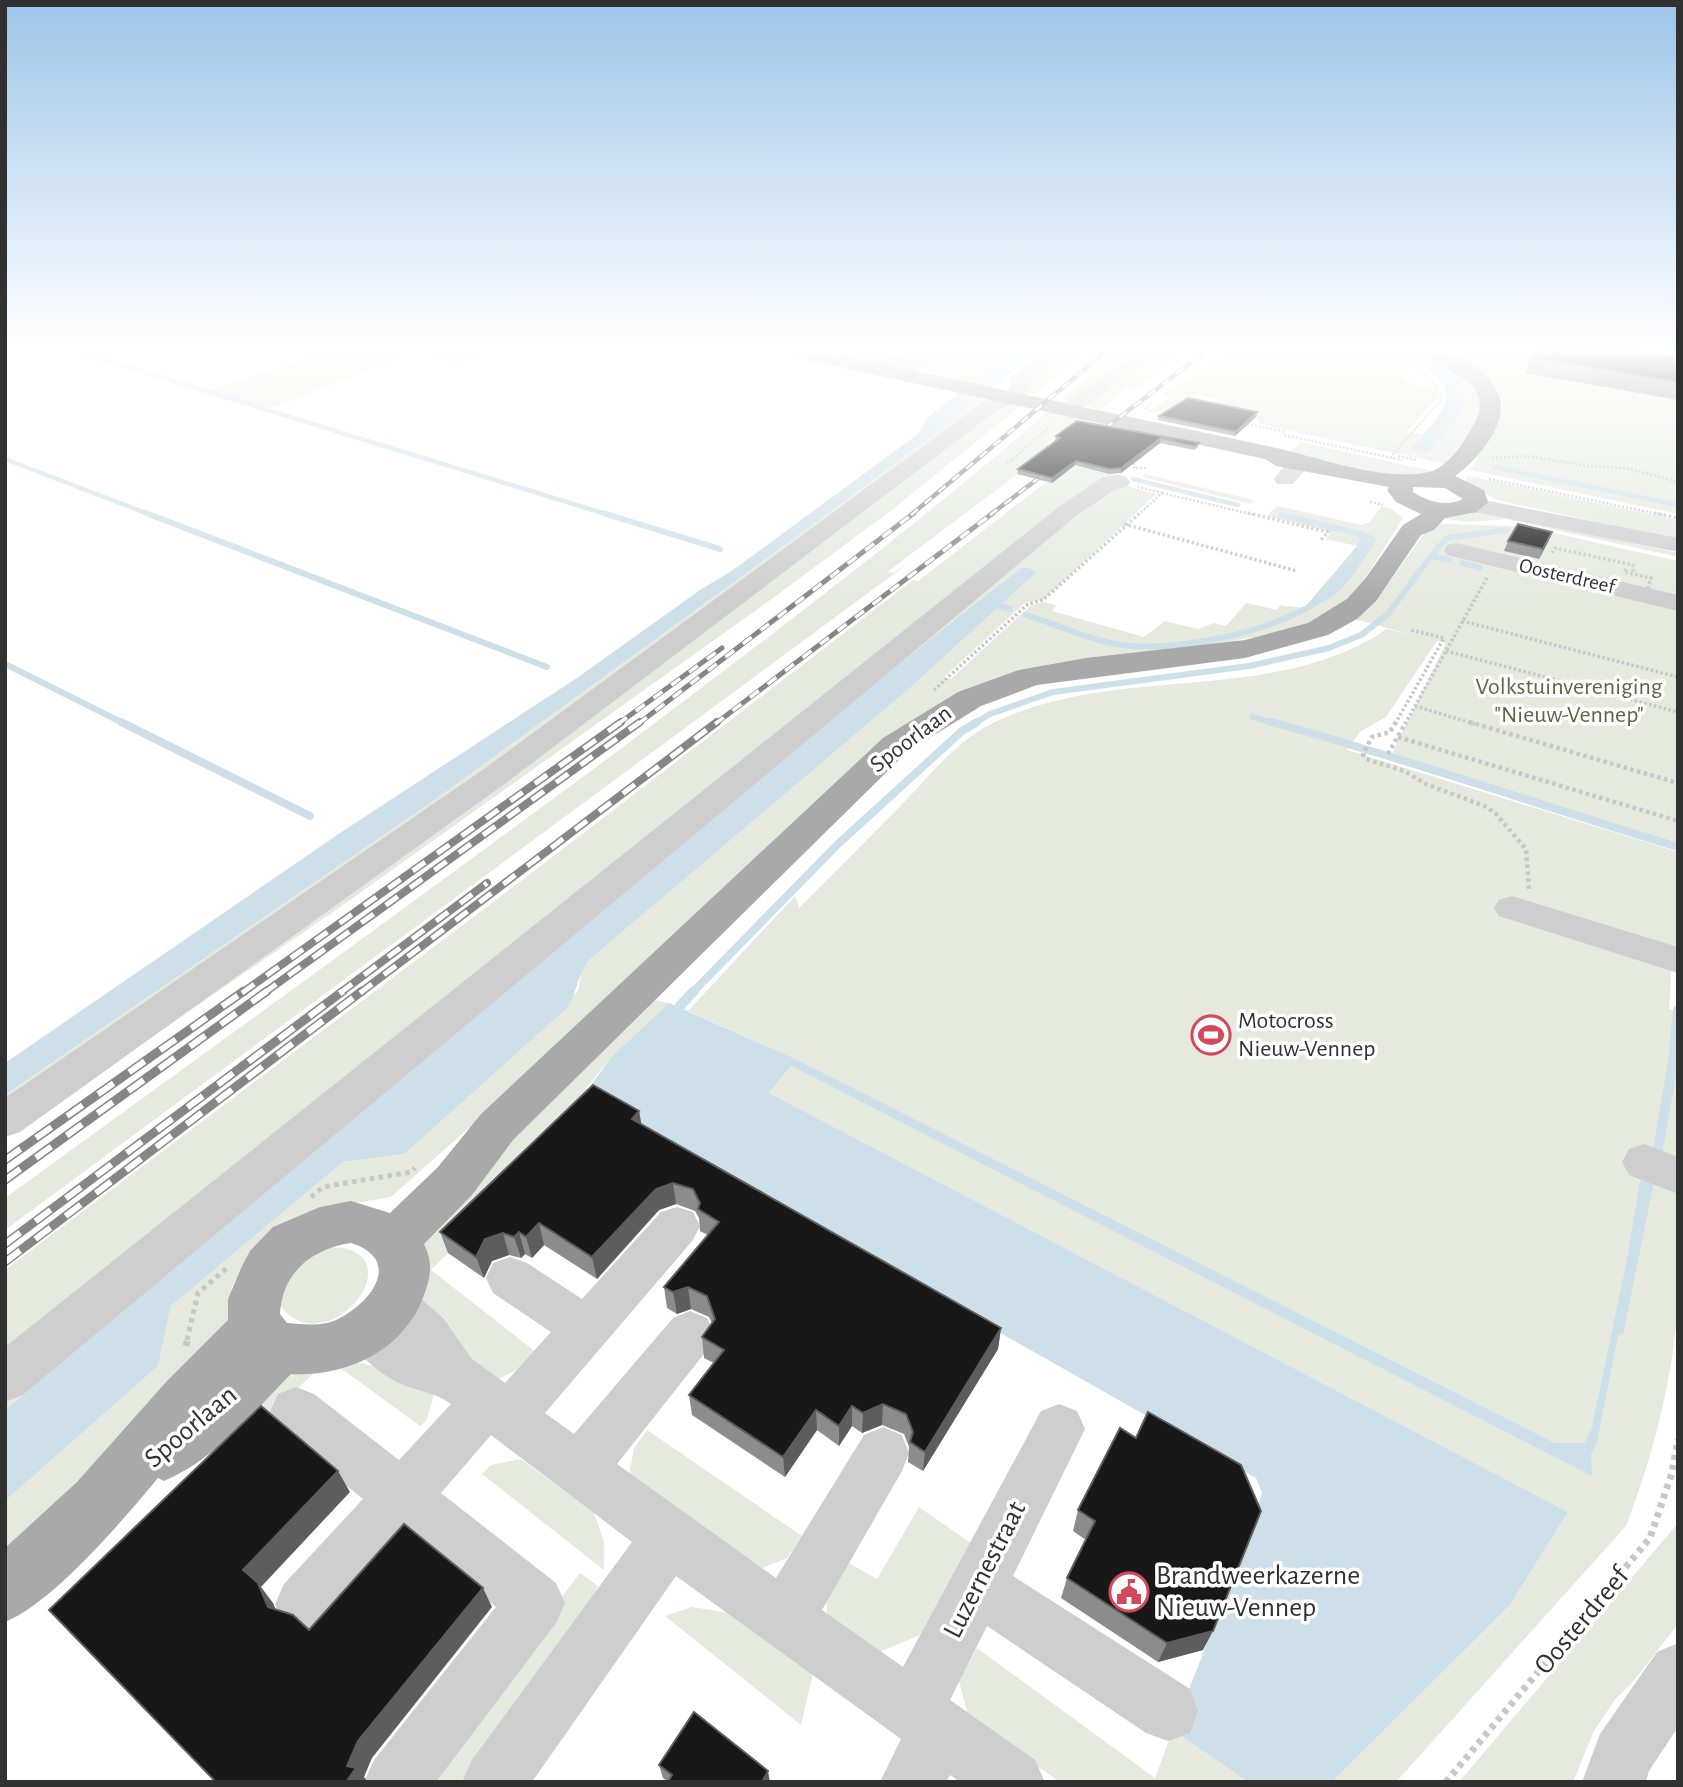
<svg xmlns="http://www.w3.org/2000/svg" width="1683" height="1787" font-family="'Alegreya Sans',sans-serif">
<rect width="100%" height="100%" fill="#fff"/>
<path fill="#e5e9de" d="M325,352H416L268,409L209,391Z
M417,352H492L461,364Z
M931,352H1019L971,383L939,376L918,365Z
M1059,352H1083L1034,394L1025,393L1022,383Z
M1114,352H1147L1074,403L1062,400Z
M1154,352H1184L1135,389L1127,387L1101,411L1081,404Z
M1234,352H1372L1389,355L1411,367L1402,380L1438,391L1439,396L1406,432L1422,434L1410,450L1428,453L1463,410L1467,398L1445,371L1414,352H1427L1475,383L1485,413L1445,464L1260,424L1256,416L1211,406L1219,399L1195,394L1171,412H1145L1172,397L1162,394Z
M1443,352H1678V503L1488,466L1678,506V514L1471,470L1503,407L1494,389Z
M980,395L995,398L816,532L5,1113V1095L429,804L807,529L933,435Z
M1000,403L1023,404L893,509L773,598L336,910L5,1138V1127Z
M1050,410L1092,420H1078L1047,444L1053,446L1014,472L1018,474L887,572L893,573L914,559L5,1230V1198C208,1051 410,905 611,756C760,644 909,532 1050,410Z
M1301,442L1436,472L1405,478L1286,456Z
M1072,462L1119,475L5,1371V1270L521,881L913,580L918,581Z
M1145,474L1254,500L1251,504L1142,477Z
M1467,476L1678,520V540L1497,500L1467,483Z
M1115,483L1156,494L1043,600L1026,602L943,678L951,679L1030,606L1043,602L1057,605L1052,611L1144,637L1165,621L1198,629L1214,623L1226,626L1246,603L1277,610L1280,605C1340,617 1344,582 1361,536L1357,546L1326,539L1331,532L1266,516L1278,506L1362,525L1370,522L1381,507L1392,509L1403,518L1356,593L1330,614L1298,629L960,692L391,1197L333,1207L242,1269L232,1287L229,1322L213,1354L5,1558V1501L158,1366L171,1306L343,1162L404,1154L578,991L582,969L589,960L910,688L1037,572L1029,567L1021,568L865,690L5,1410V1386Z
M1483,510L1678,553V557L1506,519L1466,522L1437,517Z
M1432,523L1527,527L1678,561V845L1391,756L1446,643L1437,641L1386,717L1361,731L1347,750L1678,852V946H1673L1669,1009L1678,1012C1678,1108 1683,1208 1678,1304C1673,1379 1653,1456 1626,1526L1396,1782H1332L1510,1605L1568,1512L769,1093L791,1066L1591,1475V1455L1597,1443L1647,1181L1640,1180L1627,1258L1591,1430L1584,1443H1555L796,1059L688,1011L795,896L799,908C835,872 871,836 907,799C933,772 955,743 989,725C1113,661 1270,708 1387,629L1412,635L1355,619L1390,581Z
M655,1000L669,1003L612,1056L586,1088L596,1104L431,1270L536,1352L518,1369L498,1379C478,1363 446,1342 430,1322C405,1291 417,1245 434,1214Z
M326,1247C424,1245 327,1371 279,1304L290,1269Z
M352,1361L389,1370L435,1392L426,1421L420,1426L342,1369L316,1371L247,1436L221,1418L271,1377Z
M647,1430L802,1536L787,1558L757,1570L629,1476L634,1448Z
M521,1459L594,1513L604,1542V1570L482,1474L491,1465Z
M919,1507L972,1544L920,1635L875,1654L827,1619L826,1581L840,1558L877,1579Z
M1678,1523V1624L1636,1678L1614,1701L1594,1731L1573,1782H1459Z
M580,1573L598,1586L587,1615L465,1782H422Z
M692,1607L729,1613L813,1673L801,1725L665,1616Z
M977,1648L1155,1778L1173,1730L1248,1782H1060L969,1719L959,1681Z"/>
<path fill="#cddfe8" d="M1014,352H1036L933,435L807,529L429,804L5,1095V1063L343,831L577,678L700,590L733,570L918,434L929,416Z
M1395,352C1422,352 1457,371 1467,398L1463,410L1428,453L1410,450C1430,424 1469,396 1429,371C1418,364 1407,354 1395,352Z
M1366,534L1378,538C1360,563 1339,607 1305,607L1357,546L1361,536Z
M1028,567L1037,572L910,688L589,960C578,974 577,992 567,1008L404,1154L343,1162L171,1306L158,1366L5,1501V1410L865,690L1021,568Z
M669,1003L796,1059L1555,1443H1584L1591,1430L1627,1258L1640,1180L1648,1181L1597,1443L1591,1455L1592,1476L791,1066L769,1093L1568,1512L1510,1605L1332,1782H1248L1173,1730L1251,1531L1262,1493L1256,1478L583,1096L612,1056Z"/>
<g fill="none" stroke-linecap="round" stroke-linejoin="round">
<path stroke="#cddfe8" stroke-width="4.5" d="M79,352L609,515
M5,459L151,515
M1494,467L1678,505
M1133,479L1238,505"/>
<path stroke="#cddfe8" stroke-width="6" d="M146,513L547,667
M603,513L720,549
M1281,515L1364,535L1369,538L1368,542
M1449,560L1431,556L1447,538L1507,530
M1462,563L1480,568
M989,603L1010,609
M1026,615C1059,625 1095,643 1130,646C1186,650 1270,632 1317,602
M5,664L125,724
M1253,717L1277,724
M974,724L990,714L1053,692L1249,666L1329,648L1361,635L1387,615L1431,556"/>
<path stroke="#cddfe8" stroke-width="8" d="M121,722L310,816
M1271,722C1408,759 1542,806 1678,847
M692,993L838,844L962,731L977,722"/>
<path stroke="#cddfe8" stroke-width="10" d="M677,1015L679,1007L694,991
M1658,1149L1673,1063L1678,1010
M1619,1330L1649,1181"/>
<path stroke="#c8c8c8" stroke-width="2.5" stroke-dasharray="2 2" stroke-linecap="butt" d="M1386,352C1410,360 1433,374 1442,398L1391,457
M1145,409L1152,403
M1243,423L1286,432
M1284,435L1402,460
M1398,456L1416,460
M1492,458L1527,456L1588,466L1626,468L1678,482
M1007,464L1053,424
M1135,468L1133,465L1143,455
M1136,468H1146
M1489,479L1663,515
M1162,493L1255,515
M1370,502L1383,505
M1138,515L1162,493L1138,487"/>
<path stroke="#c8c8c8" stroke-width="3.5" stroke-dasharray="2.5 2.5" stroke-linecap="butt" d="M1248,513L1328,532L1320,541
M1654,513L1678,518
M1124,524L1297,571
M1552,553L1555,548L1633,565V573
M1462,621L1678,677
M1446,651L1678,712
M934,690L1028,604L1043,600L1140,513
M1415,706L1475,724
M1395,724L1444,638L1411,630
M1405,724L1488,576"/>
<path stroke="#c8c8c8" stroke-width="4.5" stroke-dasharray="3.5 3.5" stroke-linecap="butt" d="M1396,722L1390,732L1372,737L1363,754L1366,759L1404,771L1426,784L1487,807L1496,814L1526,849L1529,889
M1469,722L1678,783
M1398,737L1678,821
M1388,754L1406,722"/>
<path stroke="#c8c8c8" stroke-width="5" stroke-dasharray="4.5 4.5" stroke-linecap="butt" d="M311,1197L323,1187L411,1172L415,1168
M187,1340L198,1293L227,1268"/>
<path stroke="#c8c8c8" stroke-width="7" stroke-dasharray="5 5" stroke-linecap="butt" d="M186,1346L188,1338
M1446,1782L1650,1538L1672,1473L1678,1439"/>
<path fill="#cecece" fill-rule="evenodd" d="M844,352H877L912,360L927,352H949L914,371L847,356Z
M1044,352H1064L1028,383L1026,398L996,411L506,783L20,1132L5,1137V1098L484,769L982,403L1009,391L1012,377Z
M1139,352H1160L1073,415H1059L1056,411L1059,407Z
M1300,457L1308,458L1311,463L1293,484H1277L1274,479C1281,470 1289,459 1300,457Z
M1119,475L1127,477L1130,482L1127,487L1116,489L1076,516L23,1395L5,1402V1347L1060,506L1103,477Z
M1473,498L1678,538V552L1465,510L1462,505L1465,500Z
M1456,543L1678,595V611L1447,555L1444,550L1447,545Z
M1512,896L1678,947V973L1499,916L1494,908L1499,900Z
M1644,1144L1678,1157V1194L1629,1175L1622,1162L1629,1149Z
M677,1207L693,1212L700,1226L693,1240L545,1413L574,1434L673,1318L690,1311L707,1318L715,1334L707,1350L617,1464L776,1578L864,1435L883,1427L902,1435L909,1453L902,1471L822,1610L903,1667L1041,1411L1059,1404L1077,1411L1085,1429L1013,1576L1190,1689L1198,1711L1190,1733L1168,1741L1146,1733L987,1626L950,1700L1035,1760L1045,1782H960L950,1775L946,1782H880L901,1739L676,1576L532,1782H462L472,1760L632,1542L491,1435L441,1493L556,1583L565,1603L556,1623L436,1782H364L374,1760L496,1607L405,1533L324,1624L304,1633L284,1624L275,1604L284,1584L363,1499L278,1430L270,1412L278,1394L296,1387L314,1394L399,1460L451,1404C434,1391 413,1391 395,1381C375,1370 353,1351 344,1331L351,1315L368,1309L372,1310L370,1305L377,1290L394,1283L411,1290L443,1318L472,1359L505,1383L551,1332L493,1293L486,1278L493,1263L510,1257L527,1263L582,1299L661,1212Z
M1678,1643V1727L1649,1771L1646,1782H1582L1600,1734L1657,1652Z"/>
<path fill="#a9a9a9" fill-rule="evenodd" d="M787,352H825L1281,449C1322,459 1387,482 1429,472C1446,468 1462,445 1470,431C1478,419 1484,404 1476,391C1464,372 1437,369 1424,352C1431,352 1439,351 1446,352C1467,355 1501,383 1501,406C1501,432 1475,462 1455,476L1484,490L1488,502L1477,512L1445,518L1434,530L1421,535L1376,601L1357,619L1328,635L1245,658L1037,685L981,706L907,752L513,1140L472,1195L424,1244C433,1262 431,1277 424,1295C404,1351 346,1377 291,1374C253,1412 215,1460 164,1481L158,1478C123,1520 54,1602 5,1622V1548L77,1482L167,1381L228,1320V1299L242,1266L250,1251L273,1227L320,1207L351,1201L390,1213L438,1167L481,1114L883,738L958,692L1019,670L1086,658L1245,640L1308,623L1347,599L1365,579L1403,525L1421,514L1396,502L1387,490L1389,487L1276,466L1265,459L797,358ZM1413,487L1445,488L1463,499C1447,507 1428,502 1413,492ZM351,1243C404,1260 371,1304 336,1320C321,1327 303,1324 287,1323L280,1314C282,1273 311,1249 351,1243Z"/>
<g stroke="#868686" stroke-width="4.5">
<path id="rail-far3" d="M1091,439L1205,352
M911,515L1105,352
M990,515L1052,468"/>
</g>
<g stroke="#868686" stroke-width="5">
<path id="rail-far2" d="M618,724L722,648
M638,724L914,513
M715,724L993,513"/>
</g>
<g stroke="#868686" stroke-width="8">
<path id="rail-far1" d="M242,993L621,722
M264,993L640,722
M340,993L487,883
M360,993L717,722"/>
</g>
<g stroke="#868686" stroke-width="9">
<path id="rail" d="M5,1160L244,991
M5,1180L267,991
M5,1244L343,991
M5,1262L362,991"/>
</g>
<use href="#rail-far3" stroke="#fff" stroke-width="2.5" stroke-dasharray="9" stroke-linecap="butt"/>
<use href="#rail-far2" stroke="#fff" stroke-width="3.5" stroke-dasharray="11" stroke-linecap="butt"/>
<use href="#rail-far1" stroke="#fff" stroke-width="5" stroke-dasharray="15" stroke-linecap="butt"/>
<use href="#rail" stroke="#fff" stroke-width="6" stroke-dasharray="19" stroke-linecap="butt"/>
<path stroke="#c8c8c8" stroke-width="3.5" stroke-dasharray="2.5 2.5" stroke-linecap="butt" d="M1626,569L1624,572L1651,578L1647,590"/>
</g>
<path fill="#8c8c8c" d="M1644,353L1678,358V400L1525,373L1531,357Z
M1257,412L1256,417L1235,436L1158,420L1159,416Z
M1077,421L1199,443L1198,447L1194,450L1160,443L1121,473L1109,474L1075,465L1052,483L1017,474L1018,469L1056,441L1055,440L1056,436Z
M1552,532L1539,559L1504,551L1508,541Z
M639,1111L641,1124L1001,1328L998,1349L923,1471L908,1462L909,1447L904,1434L882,1425L862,1433L852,1426L839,1446L817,1430L785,1477L692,1415L689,1395L714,1363L704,1358L702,1337L712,1323L709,1317L691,1309L677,1314L667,1308L664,1287L708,1235L700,1231L699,1218L695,1211L676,1204L659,1210L597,1279L544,1245L532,1258L525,1254L521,1258L509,1255L492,1261L484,1278L448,1253L440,1232Z
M1120,1428L1203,1650L1158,1662L1061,1598L1067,1578L1086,1540L1073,1531L1078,1510Z
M659,1765L768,1771L668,1782L663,1778Z"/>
<path fill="#5d5d5d" d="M1257,412L1256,417L1235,436L1236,432Z
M1161,438L1160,443L1121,473V468Z
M1076,461L1075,465L1052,483V478Z
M1552,532L1548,542L1539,559L1543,549Z
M639,1111L643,1133L632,1119Z
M673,1183L676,1204L659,1210L597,1279L592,1257L656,1189Z
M539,1223L544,1245L532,1258L526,1237Z
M519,1232L525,1254L521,1258L514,1237Z
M503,1233L509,1255L492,1261L484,1278L476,1257L485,1239Z
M688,1287L691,1309L677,1314L673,1292Z
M1001,1328L998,1349L923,1471L925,1452Z
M883,1404L882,1425L862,1433L863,1413Z
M852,1406V1426L839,1446V1426Z
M816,1410L817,1430L785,1477L783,1457Z
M338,1471L350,1492L261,1587L273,1603L283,1626L268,1607L243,1570Z
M483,1588L492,1607L372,1758L364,1777L368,1782H346L347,1766L358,1741Z
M1213,1631L1203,1650L1158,1662L1167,1643Z
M768,1771L770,1782H762Z"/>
<path fill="#181818" stroke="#5d5d5d" stroke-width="2" d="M1534,352H1644L1678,358V382L1531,357Z
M1188,398L1257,412L1236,432L1159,416Z
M1077,421L1199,443L1195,446L1161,438L1121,468L1110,469L1076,461L1052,478L1018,469L1060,438L1056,436Z
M1518,524L1552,532L1543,549L1508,541Z
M593,1085L639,1111L632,1119L1001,1328L925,1452L910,1442L913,1432L906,1414L883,1404L863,1413L852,1406L839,1426L816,1410L783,1457L689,1395L724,1350L702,1337L715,1319L707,1296L688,1287L673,1292L664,1287L719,1222L698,1209L700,1203L693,1189L673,1183L656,1189L592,1257L539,1223L526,1237L519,1232L514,1237L503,1233L485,1239L476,1257L440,1232Z
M261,1406L338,1471L243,1570L258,1583L268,1607L293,1615L309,1630L404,1524L483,1588L358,1741L347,1766L356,1768L346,1782H216L49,1610Z
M1148,1412L1241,1465L1261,1511L1213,1631L1167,1643L1067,1578L1095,1521L1078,1510L1120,1428L1136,1438Z
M694,1712L768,1771L762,1782H668L672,1775L659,1765Z"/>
<linearGradient id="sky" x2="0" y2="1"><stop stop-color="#9dc5e8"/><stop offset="0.58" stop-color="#fff"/><stop offset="1" stop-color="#fff" stop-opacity="0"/></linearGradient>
<rect width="1683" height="602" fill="url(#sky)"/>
<defs>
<g id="stadium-ring" transform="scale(2.0125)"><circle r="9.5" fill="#fff" stroke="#d3495b" stroke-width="1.5"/><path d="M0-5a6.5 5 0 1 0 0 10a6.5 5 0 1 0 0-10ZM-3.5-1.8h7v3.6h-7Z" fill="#d3495b"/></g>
<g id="civic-ring" transform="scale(2.0125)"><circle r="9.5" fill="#fff" stroke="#d3495b" stroke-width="1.5"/><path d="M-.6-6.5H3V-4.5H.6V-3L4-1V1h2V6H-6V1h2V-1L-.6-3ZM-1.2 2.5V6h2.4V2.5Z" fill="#d3495b"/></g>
</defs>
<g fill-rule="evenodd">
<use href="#stadium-ring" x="1211" y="1035"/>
<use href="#civic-ring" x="1129" y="1592"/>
</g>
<g text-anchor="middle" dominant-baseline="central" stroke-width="7" stroke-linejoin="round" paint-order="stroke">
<g font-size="21" fill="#313131" stroke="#fff">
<text transform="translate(1567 576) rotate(13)">Oosterdreef</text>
</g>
<g font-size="24" fill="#576943" stroke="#fff">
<text x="1569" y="687">Volkstuinvereniging<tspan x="1569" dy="28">"Nieuw-Vennep"</tspan></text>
</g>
<g font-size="24" fill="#313131" stroke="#fff">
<text transform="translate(911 739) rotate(-37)">Spoorlaan</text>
</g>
<g font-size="24" fill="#313131" stroke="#fff" text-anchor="start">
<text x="1238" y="1021">Motocross<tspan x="1238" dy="28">Nieuw-Vennep</tspan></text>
</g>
<g font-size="28" fill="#313131" stroke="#fff">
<text transform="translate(191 1427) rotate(-40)">Spoorlaan</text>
<text transform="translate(985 1570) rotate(-63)">Luzernestraat</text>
<text transform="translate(1582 1621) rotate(-50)">Oosterdreef</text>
</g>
<g font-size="28" fill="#313131" stroke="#fff" text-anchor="start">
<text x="1156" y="1576">Brandweerkazerne<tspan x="1156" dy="32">Nieuw-Vennep</tspan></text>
</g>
</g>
<rect width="1683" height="1787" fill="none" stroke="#313131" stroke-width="14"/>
</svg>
